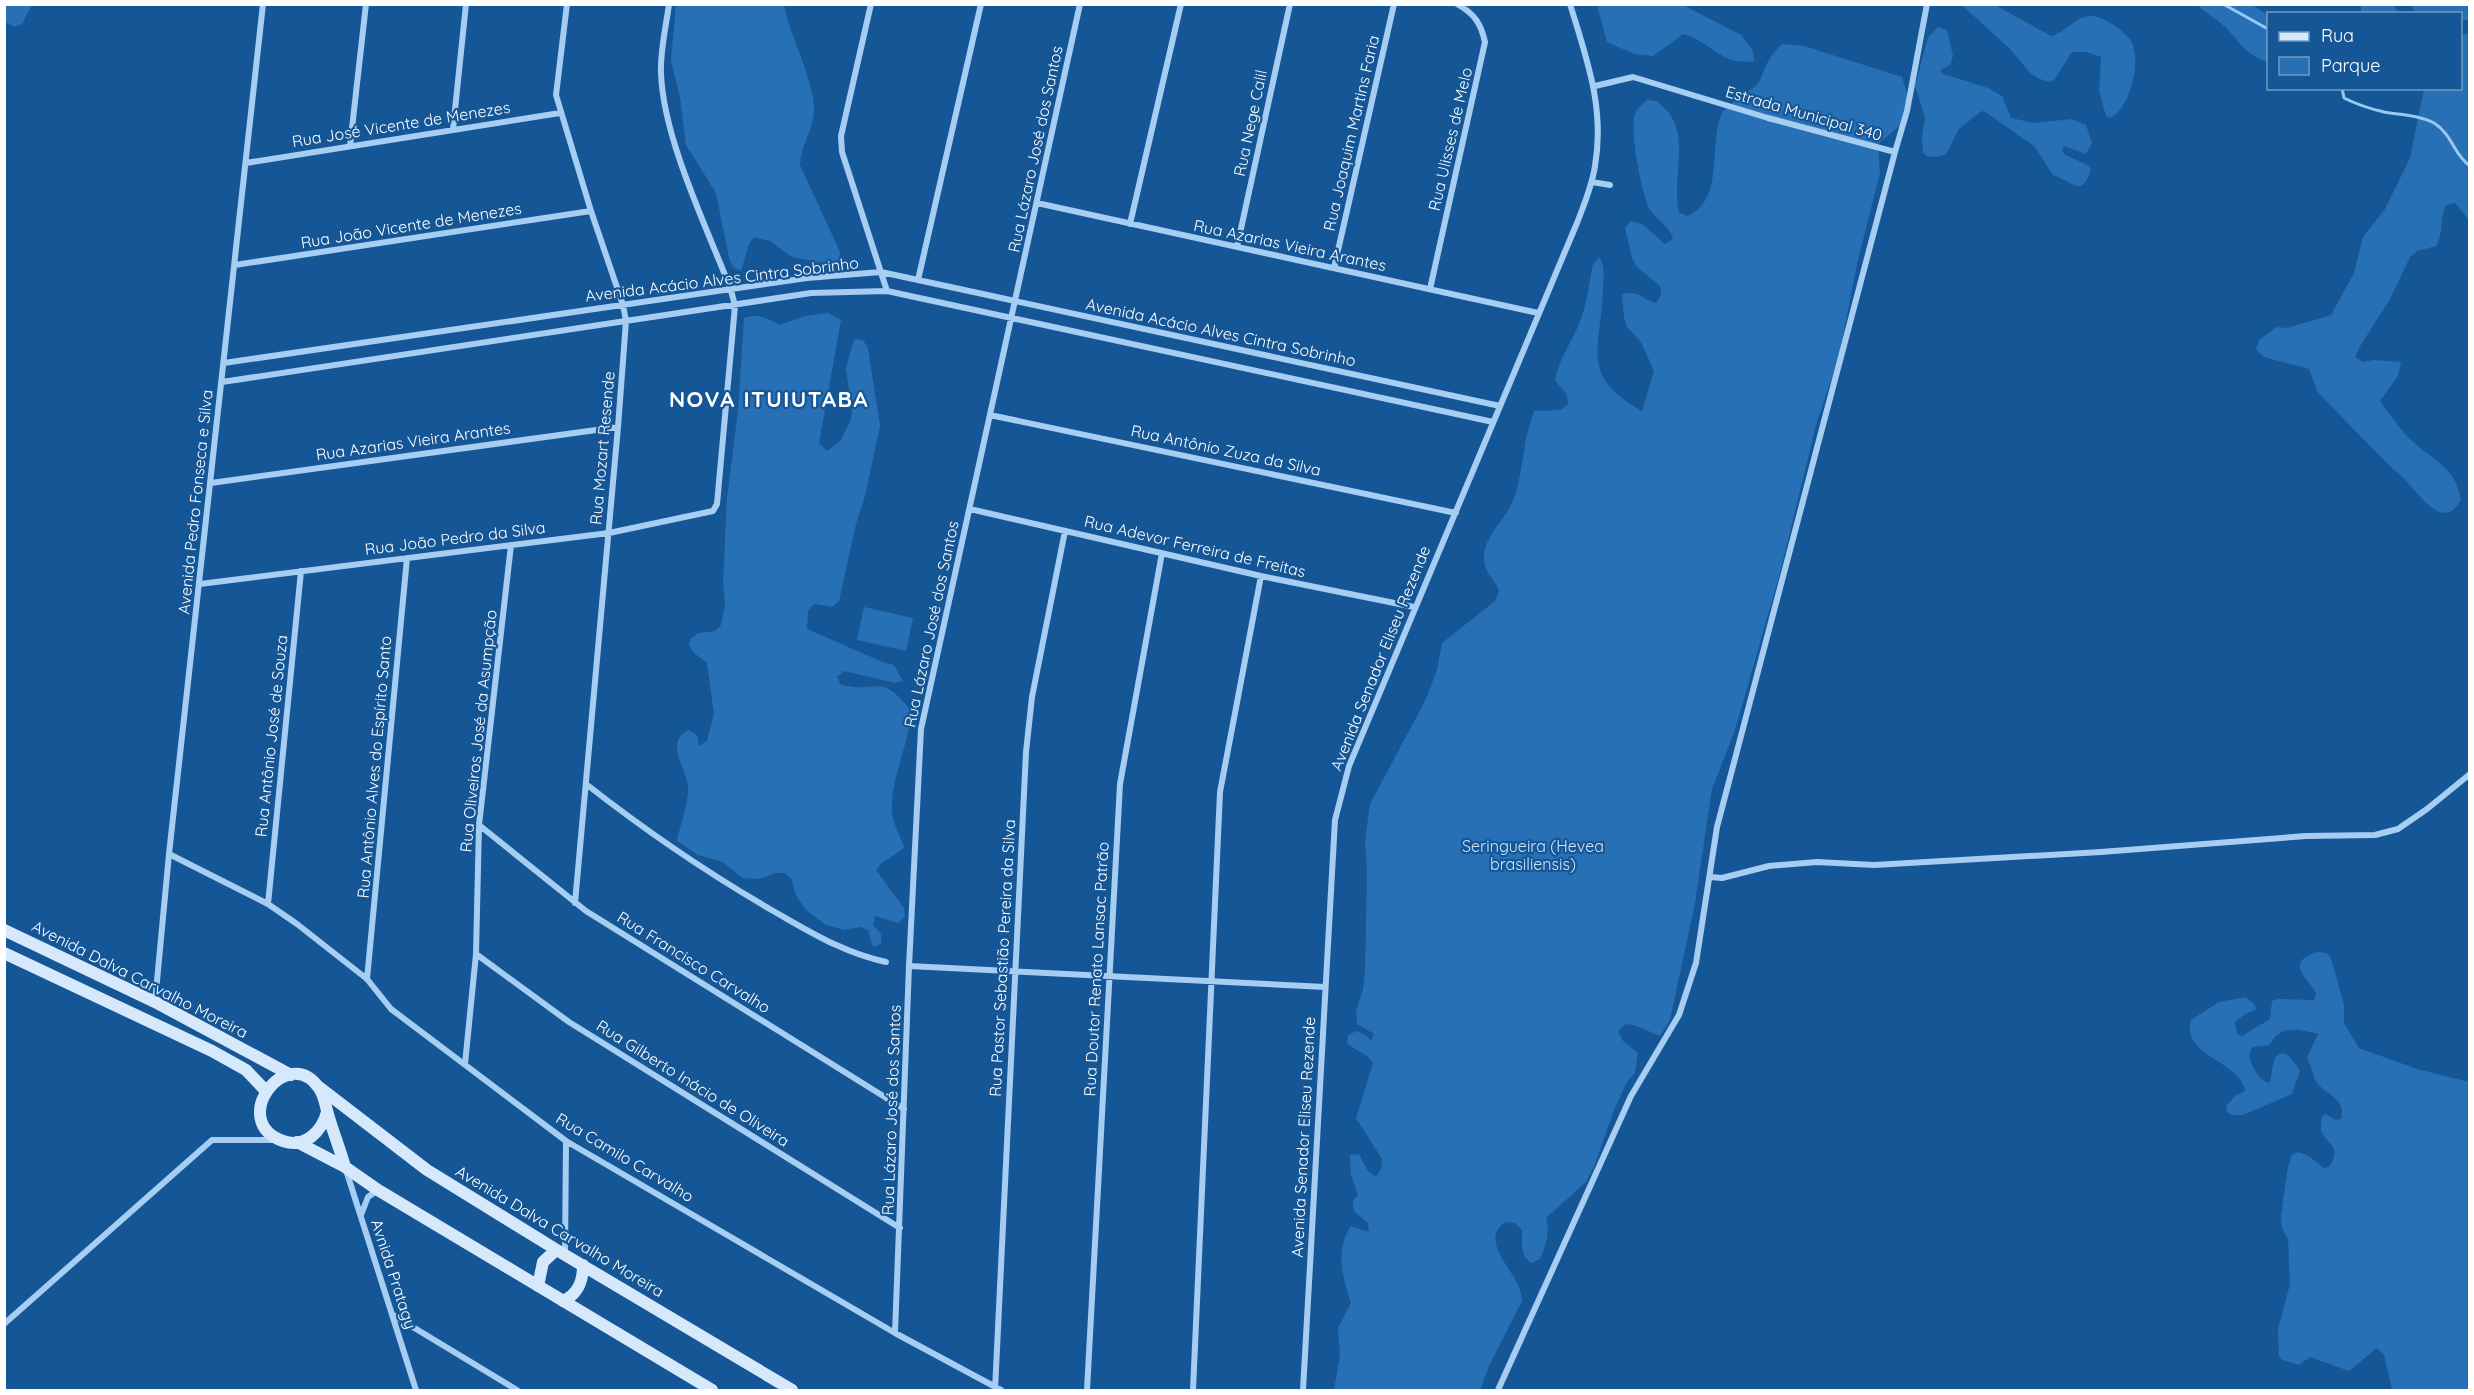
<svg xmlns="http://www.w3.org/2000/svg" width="2474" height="1395" font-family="Quicksand,sans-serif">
<rect width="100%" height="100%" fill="#155696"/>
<path fill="#2870b5" d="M5,4H32V5L22,24L14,27L5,22Z
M676,5H784C790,37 815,81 814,112C813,131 800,147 800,165L840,252L839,260L834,265L792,257L770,241L754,237L749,244L741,271L733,267L729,258L716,193L686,145L680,97L671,61Z
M1597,5H1683L1741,35L1753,51L1754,61C1722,67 1709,40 1683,34L1653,56L1634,54L1607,42Z
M1962,5H1995L2051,36C2065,33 2077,15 2092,16C2105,17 2129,33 2133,45C2140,65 2130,107 2111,118L2106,116L2099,91L2101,57L2087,52H2072L2054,80L2049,82L2040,79L2030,73L2011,50Z
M2197,5H2252L2268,15V62C2242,53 2243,44 2224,26C2215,18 2206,13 2197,5Z
M2361,5H2394L2398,13H2361Z
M2412,5H2469V20H2461L2460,14L2415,13Z
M1938,27L1947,30L1953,56L1950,65L1940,70L1943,74L1988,88L2002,96L2011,118L2034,123L2072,119L2086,125L2092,143L2086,154L2064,146L2062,150L2064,154L2087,165L2091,169C2082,200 2071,180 2053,175L2034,146L1984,111L1980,112L1959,129L1946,154L1936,157L1926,156L1923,152L1922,137L1925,117L1915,86L1928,37Z
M2469,33V220L2455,203L2446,205C2439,218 2444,233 2436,246L2417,251L2410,257L2390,299L2359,348L2355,357L2363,362L2373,360L2401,362L2398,376L2380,401C2389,413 2398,427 2409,438C2431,460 2455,465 2461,500C2440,538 2413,481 2394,470L2324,399L2317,391L2309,369L2264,357L2256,349L2259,340L2277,327L2287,328L2331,315L2354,273L2363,237L2385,209L2410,158L2424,89L2460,88L2461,35Z
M1782,44L1804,46L1902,77L1908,96L1902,124L1878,144L1880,173L1857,264L1839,356L1816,425L1780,573L1735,730L1712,789L1695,903L1670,1020L1660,1036L1634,1025L1625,1024L1618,1031L1623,1041L1638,1053L1635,1073L1627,1082L1614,1110L1595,1164L1586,1182L1546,1218C1550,1234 1546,1244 1540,1259L1531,1263C1519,1254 1523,1244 1522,1230L1515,1223L1505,1222C1476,1244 1522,1273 1522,1301L1489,1366L1480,1390H1334L1340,1355L1338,1328L1351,1303C1343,1278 1334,1251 1351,1226L1369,1232L1368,1223L1354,1211L1353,1201L1358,1195L1351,1175L1350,1155L1359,1154L1368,1171L1376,1177L1381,1169L1382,1159L1356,1118L1373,1063L1367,1056L1347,1044L1348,1035L1357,1031L1366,1035L1371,1041L1374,1034L1357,1024L1356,1012L1363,989L1365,972L1367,871L1365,841L1370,804L1426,699L1437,670L1442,643L1495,601L1499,591C1495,578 1484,573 1484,559C1483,537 1505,520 1513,501C1519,485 1521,469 1524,452C1525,438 1530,425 1534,411L1561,410L1568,404L1567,395L1555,380C1559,358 1571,344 1579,324C1587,305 1589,283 1593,264L1599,257C1606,268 1603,276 1603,288C1602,347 1577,375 1642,411L1654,371L1641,342L1627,327L1624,318L1622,294C1638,290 1642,299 1656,303L1661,295L1660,286L1637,267L1632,258L1625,228L1631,221L1642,224L1665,244L1673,239C1669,225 1657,221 1650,210C1642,196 1629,130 1635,114C1637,108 1642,105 1647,100L1656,101C1696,128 1670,174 1679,212L1687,216C1722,203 1711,150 1719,121C1724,101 1747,97 1758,83C1762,78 1763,71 1766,66C1769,58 1776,50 1782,44Z
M828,313L841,320L819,443L827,451L841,440L850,422L852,412L846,368L854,339L863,340L868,348L880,426L865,496L856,524L839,601L832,607L814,604L808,611L807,629L885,663L894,665L903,681L895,683L844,671L837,677L841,685C880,694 878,671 911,710C910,744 890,778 892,812C893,824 901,837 904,848L882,863L876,870L904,908L905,917L898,923L875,916L873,925L881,934V944L873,947L868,930L860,927L844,930L826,925L806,910L796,895L791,879L785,873H776L759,879L742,878L723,862L698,855L677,841C680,826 690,798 688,785C685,766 664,741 689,730L697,735L699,746L707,741L714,714L707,663L693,652L689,645L691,638L699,633L715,631L721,625L725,606L723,581L727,498L738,411L744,318C759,313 766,318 780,325L805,316Z
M864,607L913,618L906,651L857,640Z
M2317,952L2327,953L2331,958L2344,1005V1023L2359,1048L2417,1069L2469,1082V1390H2392L2384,1355L2377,1348L2349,1371L2310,1357L2299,1365L2282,1360L2279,1356L2278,1329L2290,1284L2288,1239L2282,1228L2281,1215L2288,1167L2292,1155L2298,1152L2309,1156L2323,1168L2329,1167C2342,1147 2329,1146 2321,1131V1118L2325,1114L2336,1120L2341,1119C2347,1097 2325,1096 2316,1081C2312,1074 2311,1065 2307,1058L2318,1034C2306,1031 2284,1025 2275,1037C2273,1040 2271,1043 2269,1045L2252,1047L2249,1057C2253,1067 2258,1081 2270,1083C2272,1076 2272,1065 2275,1058C2283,1044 2296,1064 2300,1071L2292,1094L2243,1115H2232L2227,1112L2226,1106L2235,1096L2245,1091C2240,1060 2181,1057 2191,1020L2219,1002L2246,997L2255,1005L2256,1010L2245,1014L2235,1022L2237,1034L2242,1036L2270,1019L2272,1001L2278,999L2314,1000L2316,994C2312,980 2281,964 2317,952Z"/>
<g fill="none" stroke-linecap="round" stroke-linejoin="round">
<path stroke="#98c9f4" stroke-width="3" d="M2223,4L2268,29
M2342,88L2344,98C2356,104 2371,109 2384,112C2400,115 2419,115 2434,123C2452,134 2454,155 2470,166"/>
<path stroke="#a6cdf2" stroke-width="6" d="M567,4L556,95L591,211L623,305L626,321L618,427L575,903
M871,4L841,136L842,152L887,291
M1595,86L1633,77L1768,118L1895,152L1907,111L1927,4
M453,129L466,4
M350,146L366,4
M246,163L560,113
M1592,182L1610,185
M1037,203L1538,313
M1130,224L1181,4
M1237,247L1290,4
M235,265L591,211
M1334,268L1394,4
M918,280L981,4
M1430,289L1485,42C1481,24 1475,14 1457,4
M224,363L807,278L881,272L1500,406
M222,382L811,293L887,291L1493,422
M990,415L1456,513
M211,483L618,427
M970,509L1261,576L1414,607
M200,584L609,533L713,511L717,504L735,306L731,290C707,228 663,138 661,73C660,51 666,27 669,4
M586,784C646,831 709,874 775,912C812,933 844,953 886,962
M479,825L586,911L904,1109
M169,854L268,904L297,924L367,979L391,1009L566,1141L895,1333L1001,1390
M1711,877L1722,878L1769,866L1817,862L1874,865L2101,852L2306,836L2375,835L2398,829L2427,809L2470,774
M268,904L301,571
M476,954L569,1022L900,1228
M909,966L1325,987
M367,979L407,558
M155,1002L169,854L263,4
M465,1064L476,954L479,825L511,545
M346,1170L416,1390
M361,1215L368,1197L378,1190
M565,1254L566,1141
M393,1315L517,1390
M4,1324L212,1140H278
M895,1333L909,966L921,729L1080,4
M995,1390L1026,752L1032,697L1065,531
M1087,1390L1120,784L1162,553
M1193,1390L1220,792L1261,576
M1303,1390L1335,820L1349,766L1577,223C1584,205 1592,186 1595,166C1605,108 1587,60 1570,4
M1498,1390L1631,1096L1679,1015L1696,963L1717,827L1895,152"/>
<path stroke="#d5e8fc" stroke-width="12" d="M4,930L155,1002L291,1075
M4,953L212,1051L246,1070L265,1090
M319,1087L427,1170L565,1255L792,1390
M327,1112C322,1131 305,1149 283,1141C227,1121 287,1042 319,1088C325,1097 325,1105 328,1114C333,1132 340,1149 345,1167
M297,1142L345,1167L378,1190L712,1390
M538,1286L543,1262L556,1250
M563,1301C578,1294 583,1282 583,1265"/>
</g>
<g text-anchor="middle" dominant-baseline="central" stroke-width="4.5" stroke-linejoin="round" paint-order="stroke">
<g font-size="16" fill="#fff" stroke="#155696">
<text transform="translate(1804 113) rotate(16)">Estrada Municipal 340</text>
<text transform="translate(1250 123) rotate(-78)">Rua Nege Calil</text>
<text transform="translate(401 124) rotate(-9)">Rua José Vicente de Menezes</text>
<text transform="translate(1351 133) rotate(-77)">Rua Joaquim Martins Faria</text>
<text transform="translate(1450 139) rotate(-77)">Rua Ulisses de Melo</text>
<text transform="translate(1035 149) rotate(-78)">Rua Lázaro José dos Santos</text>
<text transform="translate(411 225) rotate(-9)">Rua João Vicente de Menezes</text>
<text transform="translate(1290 245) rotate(12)">Rua Azarias Vieira Arantes</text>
<text transform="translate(722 279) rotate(-7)">Avenida Acácio Alves Cintra Sobrinho</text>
<text transform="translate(1221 332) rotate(12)">Avenida Acácio Alves Cintra Sobrinho</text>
<text transform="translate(413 441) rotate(-8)">Rua Azarias Vieira Arantes</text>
<text transform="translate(602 448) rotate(-85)">Rua Mozart Resende</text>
<text transform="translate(1226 450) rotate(12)">Rua Antônio Zuza da Silva</text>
<text transform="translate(195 502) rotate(-84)">Avenida Pedro Fonseca e Silva</text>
<text transform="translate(455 538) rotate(-7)">Rua João Pedro da Silva</text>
<text transform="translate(1195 546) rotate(13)">Rua Adevor Ferreira de Freitas</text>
<text transform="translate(931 624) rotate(-78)">Rua Lázaro José dos Santos</text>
<text transform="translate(1380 658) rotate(-68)">Avenida Senador Eliseu Rezende</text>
<text transform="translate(478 731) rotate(-84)">Rua Oliveiros José da Asumpção</text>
<text transform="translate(271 736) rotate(-84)">Rua Antônio José de Souza</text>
<text transform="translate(374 767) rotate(-85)">Rua Antônio Alves do Espírito Santo</text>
<text transform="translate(1002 958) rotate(-87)">Rua Pastor Sebastião Pereira da Silva</text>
<text transform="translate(694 962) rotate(32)">Rua Francisco Carvalho</text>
<text transform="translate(1096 969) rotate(-87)">Rua Doutor Renato Lansac Patrão</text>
<text transform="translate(140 979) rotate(27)">Avenida Dalva Carvalho Moreira</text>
<text transform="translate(693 1083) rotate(32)">Rua Gilberto Inácio de Oliveira</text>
<text transform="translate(891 1110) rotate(-88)">Rua Lázaro José dos Santos</text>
<text transform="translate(1303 1137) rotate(-87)">Avenida Senador Eliseu Rezende</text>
<text transform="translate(625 1157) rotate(31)">Rua Camilo Carvalho</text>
<text transform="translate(560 1231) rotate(31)">Avenida Dalva Carvalho Moreira</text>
<text transform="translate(394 1274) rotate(72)">Avnida Pratagy</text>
</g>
<g font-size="16" fill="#cee6fc" stroke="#155696">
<text x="1533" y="846">Seringueira (Hevea<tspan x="1533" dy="18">brasiliensis)</tspan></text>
</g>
<g font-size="22" font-weight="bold" letter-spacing="1.5" fill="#fff" stroke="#155696">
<text x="769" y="399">NOVA ITUIUTABA</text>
</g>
</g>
<rect width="2474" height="1395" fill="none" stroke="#ffffff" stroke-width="12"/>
<rect x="2267" y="12" width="195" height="78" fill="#155696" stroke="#739ac0" stroke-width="1.5"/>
<rect x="2279" y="32" width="30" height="9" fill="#d5e8fc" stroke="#739ac0" stroke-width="1.5"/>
<text x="2321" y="42" font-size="18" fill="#ffffff">Rua</text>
<rect x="2279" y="57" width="30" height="18" fill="#2870b5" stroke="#739ac0" stroke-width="1.5"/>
<text x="2321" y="72" font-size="18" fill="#ffffff">Parque</text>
</svg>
